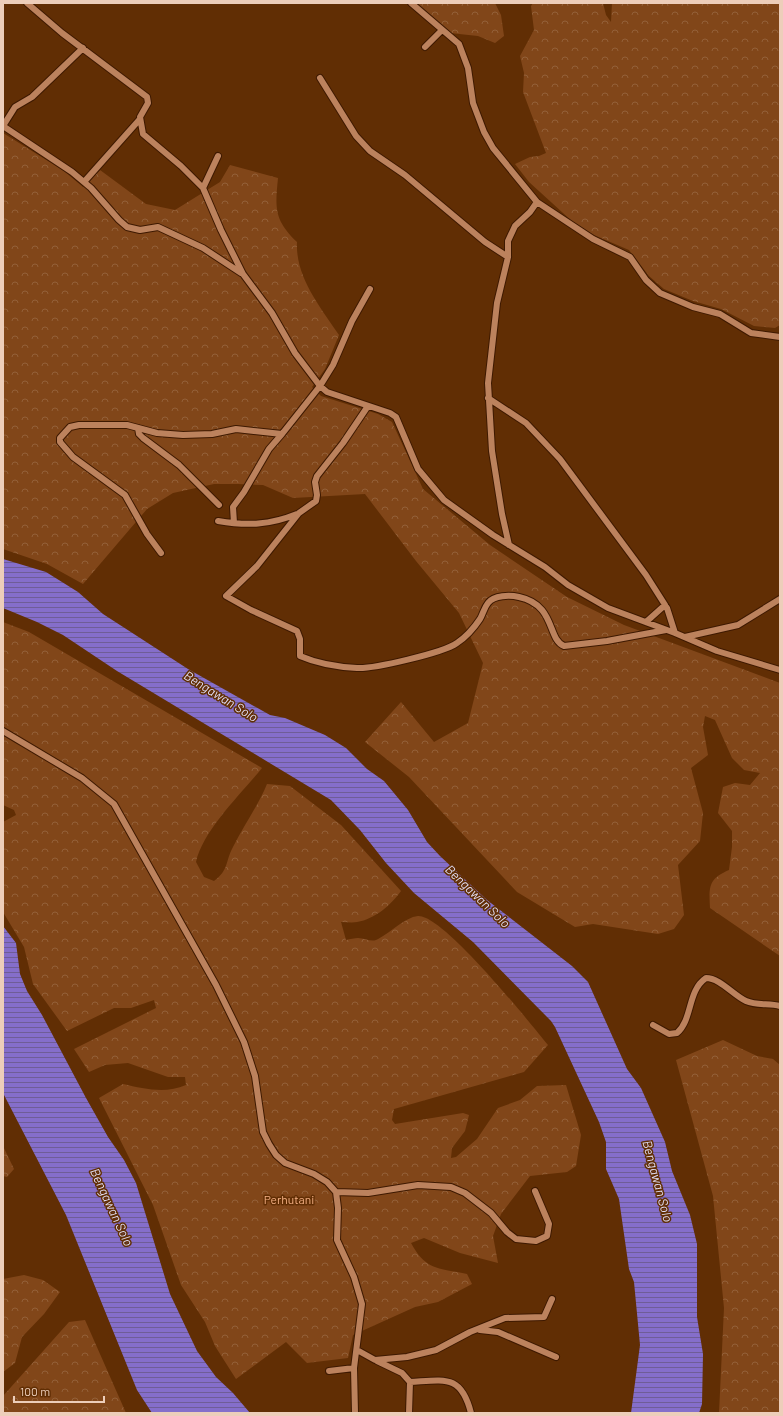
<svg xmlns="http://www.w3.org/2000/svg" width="783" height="1416" font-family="Barlow,sans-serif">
<defs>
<pattern id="forest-crowns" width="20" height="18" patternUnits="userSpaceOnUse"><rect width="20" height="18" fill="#814619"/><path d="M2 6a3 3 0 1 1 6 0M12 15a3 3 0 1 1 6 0" fill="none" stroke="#936038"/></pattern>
<pattern id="water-rules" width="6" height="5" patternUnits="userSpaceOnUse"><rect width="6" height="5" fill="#856eca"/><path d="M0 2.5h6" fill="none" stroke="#6f5d97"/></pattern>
</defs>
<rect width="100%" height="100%" fill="#612e04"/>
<path fill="url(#forest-crowns)" d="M417,3H495L501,15L504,36L495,43L478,36L450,33Z
M533,3H603L606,15L611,22L612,3H780V325L775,328L754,326L721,309L693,301L664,289L649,276L629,250L594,235L574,223L529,182L515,164L530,157L539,156L546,153L523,92L524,73L520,56L534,30L531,6Z
M3,133L64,171L83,187L100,170L146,204L175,210L220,182L230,165L278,178C275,208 274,220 297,242C295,277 321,308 339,335L325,369L312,387L321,396L378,414L392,422L423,489L490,545L567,597L624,625L780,683V956L710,908C709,887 708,879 729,870L732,847V831L718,813L723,787L735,783L750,785L760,773L744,770L732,758L715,720L705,716L703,727L708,755L691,768L703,813L700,841L678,865L684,915L674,929L658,934L593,924L575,927L517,892L409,777L365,742L401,702L434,742L468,723L483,663L459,613L416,561L365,494L293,498L263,485L238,484H214L173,493L147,509L83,584L47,564L3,549Z
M3,622L29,632L262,768C241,794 203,830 196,862L204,877L214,881C229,870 225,862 233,847C244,825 258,806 267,784L290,786L341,825L401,891C391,905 375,919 357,922C352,923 346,922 341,922L346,940C350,939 355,938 358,938C364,938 371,942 376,940C388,935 405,917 418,916C444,915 529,1022 548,1045L524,1072L394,1109L392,1120L395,1124L463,1113L469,1115L465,1131L452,1148L451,1158L456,1157L477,1139L498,1108L520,1100L537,1086L566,1085L581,1135L576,1166L567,1172L530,1176L501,1214L493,1236L498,1263L460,1253L424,1238L411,1243C426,1271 439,1268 467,1274L472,1284L438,1302L415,1307L353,1335L348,1358L307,1363L286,1342L236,1379L215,1346L205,1322L181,1285L153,1205L99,1098L123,1084C144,1089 166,1094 186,1085L185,1077H168L128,1063L105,1065L89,1072L74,1049L156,1008L154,1000L131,1008H114L67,1031L33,984L24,947L3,912V822L16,815L14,810L3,805Z
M723,1040L757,1056L773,1059L780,1065V1413H719L724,1308L713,1196L676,1060Z
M3,1146L14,1169L7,1177L3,1176Z
M24,1275L43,1280L60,1292L44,1314L22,1337L15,1363L3,1372V1279Z
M85,1320L126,1413H3V1396L69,1322Z"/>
<path fill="url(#water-rules)" d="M3,559L46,572L78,592L103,614L188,669L270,715L285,718L325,735L346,748L367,769L384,781L408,810L427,842L440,856L487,900L572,966L588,982L627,1069L641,1088L665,1142L672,1171L690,1215L697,1244V1317L703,1354L702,1404L699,1413H631L640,1345L634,1282L629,1269L619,1199L606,1169V1142L599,1122L555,1027L551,1021L473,942L414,893L386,863L360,830L331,800L117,671L63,635L37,622L3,608Z
M3,926L16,943L20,974L27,991L42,1015L86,1098L108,1137L124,1160L136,1183L170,1294L197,1351L216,1377L233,1393L250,1413H152L137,1390L66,1215L3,1093Z"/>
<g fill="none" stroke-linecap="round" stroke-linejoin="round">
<g stroke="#3e1900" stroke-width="8">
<path id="minor" d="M27,3L62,33L147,97L148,103L140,117L143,134L181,166L203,188L221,230L243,274L272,313L295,353L320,386L327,392L390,413L396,417L418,469L444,500L493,535L545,567L568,585L608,608L675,633L717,651L780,670
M411,3L459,44L468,68L473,103L484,132L493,148L537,202L593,239L630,257L646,280L660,293L693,307L720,314L751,333L780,337
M425,47L442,30
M320,78L356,136L370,151L405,175L485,242L508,257
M3,126L72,172L91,188L119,220L127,227L140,230L158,227L203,248L241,273
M3,126L15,107L32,97L83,48
M84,182L140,119
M203,188L218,156
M488,398L526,423L560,459L646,575L667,608L675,633
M368,406L343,443L317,476L315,482L317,495L316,501L299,513L257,566L226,596L251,610L297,631L300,639V656C316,663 339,667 357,668C373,669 443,653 457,643C466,637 474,628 480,619C483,614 484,608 488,603C494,595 510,595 519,597C556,605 547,639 564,646L607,641L666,630
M138,428L139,434L143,438L179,465L219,505
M218,521C247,526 270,525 297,514
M234,523L233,507L244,492L269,449L282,434
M509,545L502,514L492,451L488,383L497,303L508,257V241L515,226L530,212L537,202
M161,553L147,534L125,495L73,457L60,442V438L70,427L79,425H127L157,433L183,435L212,434L236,429L282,434L320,386L333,365L352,321L370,289
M646,622L665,605
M685,637L738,625L780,599
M3,731L82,778L114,804L216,985L244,1042L255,1076L263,1132L269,1144L276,1155L285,1163L314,1174L327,1182L336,1192L338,1208L337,1240L354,1277L362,1304L354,1368L355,1413
M653,1025L669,1034L677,1033C693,1019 687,991 706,978C720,978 733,995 746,1001C757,1006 769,1003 780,1006
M336,1192L368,1193L418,1185L451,1187L465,1193L491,1213L507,1232L516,1239L536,1241L547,1236L549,1224L535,1191
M480,1330L498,1332L556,1357
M357,1350L375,1360L407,1357L436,1350L470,1332L505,1318L544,1317L552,1299
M377,1361L402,1373L410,1382L409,1413
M329,1371L354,1368
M410,1382C445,1380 461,1374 471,1413"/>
</g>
<use href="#minor" stroke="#bc825d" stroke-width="6"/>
</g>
<g text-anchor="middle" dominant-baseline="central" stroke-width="3" stroke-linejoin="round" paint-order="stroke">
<g font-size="12" fill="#f5b084" stroke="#612e04">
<text x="289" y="1199">Perhutani</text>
</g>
<g font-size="13" font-style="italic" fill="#dfdbf3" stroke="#612e04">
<text transform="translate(221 696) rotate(32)">Bengawan Solo</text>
<text transform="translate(478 896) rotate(44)">Bengawan Solo</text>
<text transform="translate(658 1181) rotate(75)">Bengawan Solo</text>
<text transform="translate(112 1207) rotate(65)">Bengawan Solo</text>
</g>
</g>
<rect width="783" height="1416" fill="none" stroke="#edceba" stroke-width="8"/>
<path d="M14 1396v6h90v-6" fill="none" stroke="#edceba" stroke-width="2"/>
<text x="20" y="1396" font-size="12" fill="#edceba" stroke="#612e04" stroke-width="3" paint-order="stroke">100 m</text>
</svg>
